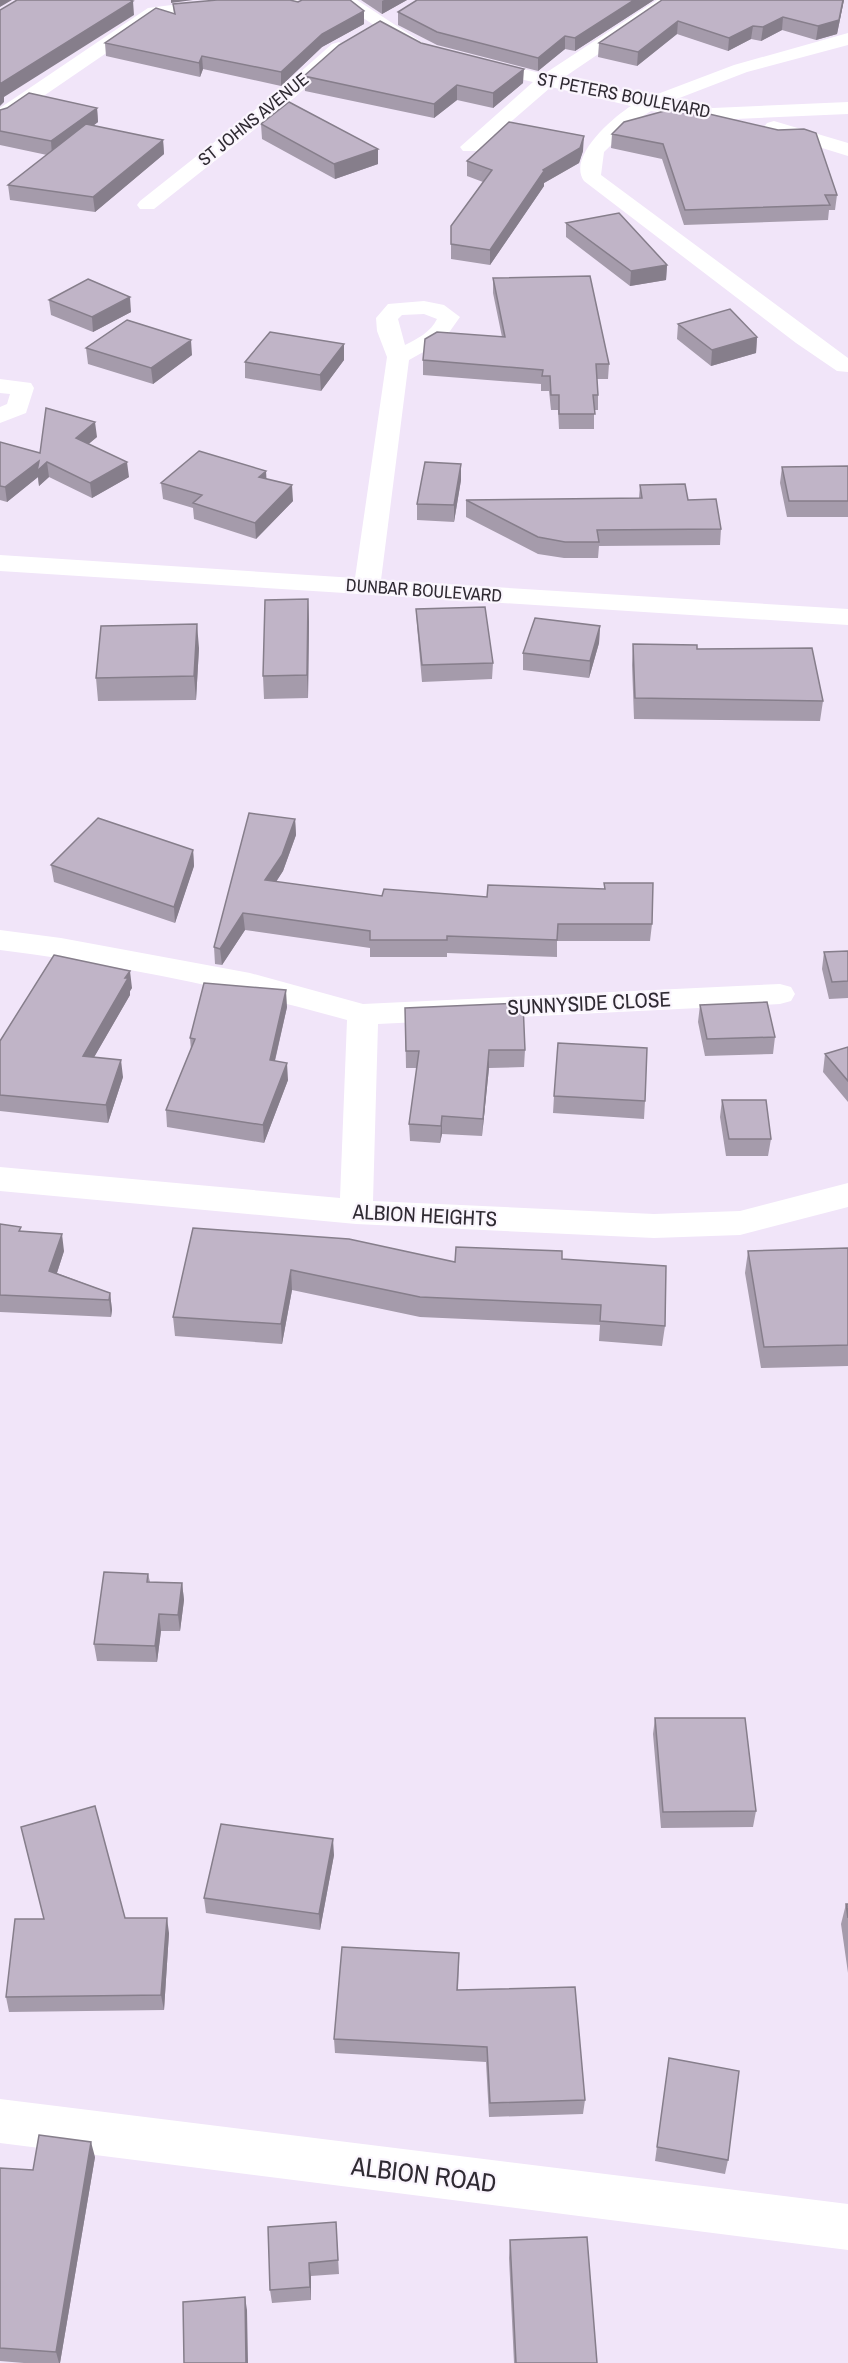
<svg xmlns="http://www.w3.org/2000/svg" width="848" height="2363" font-family="'Archivo Narrow',sans-serif">
<rect width="100%" height="100%" fill="#f1e5f9"/>
<g fill="none" stroke-linecap="round" stroke-linejoin="round">
<path fill="#fff" fill-rule="evenodd" d="M211,0H298L289,5L240,7L159,17L7,121L0,123V108L148,8Z
M336,0H357L426,45L424,49H410Z
M657,0H678L563,78L647,98L734,65L848,33V45L747,72L669,102L713,108L848,102V114L713,120L651,111L638,119L604,152L601,175L848,358V372L837,371L796,343L584,181C567,157 612,118 631,106L551,87L477,151H463L460,147L533,82L473,68L471,64L473,60L480,58L544,74Z
M339,42L348,48L346,52L294,98L154,209H140L137,205L140,201L280,90L332,44Z
M774,121L848,143V156L767,131L764,127L767,123Z
M424,301L444,305L460,317L443,341L409,360L381,580L848,609V625L0,571V555L355,578L387,357L377,331L376,318L388,304ZM424,314L437,319C431,332 417,339 405,345L398,319L402,315Z
M0,379L31,383L34,388L26,413L0,423V407L7,404L10,394L0,393Z
M0,930L61,938L250,973L363,1004L780,984L791,987L795,994L791,1001L780,1004L378,1024L373,1201L654,1214L740,1211L848,1183V1207L740,1235L654,1238L356,1224L0,1191V1167L340,1198L347,1020C233,988 117,965 0,950Z"/>
<path fill="#fff" fill-rule="evenodd" d="M0,2099L848,2204V2250L0,2143Z"/>
</g>
<path fill="#a59bab" d="M361,0H407L382,14Z
M654,0L575,51L565,49L538,71L437,45L398,25V12Z
M662,0H844L837,34L816,40L782,30L761,41L751,39L728,51L677,34L637,66L598,57L599,43Z
M173,4L364,24L322,47L281,86L203,69L200,77L106,56L105,43L174,13Z
M421,43L523,83L493,108L457,100L434,118L305,91L304,76Z
M97,108L98,122L93,126L163,140L164,154L95,212L10,200L8,185L47,155L0,145V110Z
M624,122L837,195L835,210H829L828,220L684,225L662,159L611,148L612,134Z
M261,124L378,164L335,179L262,139Z
M583,151L579,163L544,183V186L490,265L451,259V226L483,182L467,176V161Z
M566,223L667,265L666,280L630,286L566,237Z
M493,278L609,364L608,379H597L598,395V410H594V429H559L558,410H551L549,391H541V384L423,375V360L502,337L493,293Z
M49,300L131,312L93,332L51,315Z
M678,324L757,337L756,353L711,366L677,339Z
M86,348L192,355L153,384L88,364Z
M344,360L321,391L245,378V362Z
M97,437L88,444L129,477L92,498L49,477L39,486L38,477L7,502L0,500V442L40,453Z
M848,466V517H787L780,483L782,467Z
M266,479L293,501L256,539L194,519L193,508L163,499L161,483Z
M461,480L454,522L417,520V504Z
M640,485L688,500L721,529L720,545L599,546L598,558H564L538,554L466,517V500L639,498Z
M308,599L309,622L308,698L264,699L263,676Z
M416,609L493,663L492,679L422,682L417,626Z
M600,626L599,643L589,678L523,670V653Z
M633,644L697,649L823,701L820,721L634,719L632,665Z
M199,648L196,700L98,701L96,678Z
M295,819L296,835L283,871L276,882L382,896L487,897L604,889V883L652,924L650,941H557V957L447,953V957H370V948L245,930L222,965L215,964L214,947Z
M193,850L194,866L175,923L54,882L51,865Z
M848,951V998L829,999L822,969L824,952Z
M132,988L130,991V995L94,1057L123,1077L108,1123L0,1111V1041Z
M700,1005L775,1037L773,1054L705,1056L698,1022Z
M287,1007L275,1061L288,1080L264,1143L167,1127L166,1110L191,1050L190,1038Z
M405,1008L525,1050L524,1067L489,1068L482,1136L442,1134L440,1143L410,1141L409,1124L417,1068H406Z
M848,1047V1102L823,1072L825,1054Z
M554,1096L645,1101L644,1119L553,1113Z
M722,1100L771,1139L768,1156H726L720,1117Z
M0,1224L22,1231L64,1251L57,1273L110,1293L112,1310L111,1317L0,1312Z
M193,1228L455,1262L562,1259L665,1326L662,1346L599,1341L600,1325L420,1317L292,1290L282,1344L175,1336L173,1317Z
M848,1248V1366L761,1368L745,1273L748,1251Z
M148,1574L150,1582L182,1583L184,1600L180,1631H161L157,1662L97,1661L94,1644Z
M655,1718L756,1811L753,1827L661,1828L653,1734Z
M334,1855L320,1930L206,1913L204,1898Z
M846,1904H848V1973L841,1924Z
M169,1933L164,2010L9,2012L6,1997Z
M459,1953L458,1990L585,2100L583,2114L489,2117L486,2062L335,2053L334,2039Z
M667,2073L728,2160L725,2174L655,2161Z
M95,2157L60,2363H24L0,2361V2168L33,2170Z
M336,2222L339,2274L311,2276V2300L272,2303L270,2290Z
M510,2240L597,2363H514L509,2258Z"/>
<path fill="#867e8b" d="M0,0H12L0,7Z
M171,0H193L171,3Z
M384,0H407L382,14V1Z
M634,0H654L575,51V38Z
M843,0H844L837,34L816,40L818,26Z
M133,1L134,15L4,97V102L0,106V84Z
M364,11V24L322,47L281,86V72L322,34Z
M783,17L782,30L761,41L763,27Z
M678,21L677,34L637,66L638,52Z
M753,26L751,39L728,51L729,38Z
M565,36V49L538,71V58Z
M202,56L203,69L200,77L199,63Z
M524,69L523,83L493,108V93Z
M457,85V100L434,118V104Z
M97,108L98,122L52,156L51,141Z
M584,136L583,151L579,163L544,183V186L490,265V250L543,170Z
M163,140L164,154L95,212L93,197Z
M378,149V164L335,179L334,164Z
M667,265L666,280L630,286L631,271Z
M130,297L131,312L93,332L92,317Z
M757,337L756,353L711,366L712,350Z
M191,340L192,355L153,384L151,368Z
M344,344V360L321,391L320,375Z
M95,422L97,437L78,453L76,438Z
M39,461L47,462L49,477L39,486L38,477L7,502L5,487Z
M127,462L129,477L92,498L90,483Z
M461,464V480L454,522V505Z
M266,471L267,487L259,477Z
M292,485L293,501L256,539L255,523Z
M308,599L309,622L308,698L307,675Z
M197,624L199,648L196,700L194,676Z
M600,626L599,643L589,678L590,661Z
M295,819L296,835L283,871L266,897L265,880Z
M193,850L194,866L175,923L174,907Z
M243,913L245,930L222,965L220,949Z
M130,971L132,988L130,991V995L85,1073L83,1056L125,978Z
M286,990L287,1007L271,1077L270,1060Z
M489,1050V1068L482,1136L483,1119Z
M121,1060L123,1077L108,1123L106,1105Z
M287,1063L288,1080L264,1143L263,1125Z
M442,1116V1134L440,1143L441,1126Z
M62,1234L64,1251L52,1288L49,1271Z
M291,1270L292,1290L282,1344L281,1324Z
M110,1293L112,1310L111,1317L109,1300Z
M182,1583L184,1600L180,1631L178,1615Z
M159,1614L161,1631L157,1662L155,1646Z
M333,1839L334,1855L320,1930L319,1914Z
M167,1918L169,1933L164,2010L161,1995Z
M91,2142L95,2157L60,2363H59L56,2352Z
M309,2263L311,2276V2300L310,2287Z
M245,2297L247,2310L248,2363H246Z"/>
<path fill="#c0b4c7" stroke="#867e8b" stroke-width="1.5" d="M17,0H130L133,1L0,84V10Z
M217,0H290L298,2L302,0H350L364,11L322,34L281,72L202,56L199,63L105,43L156,8L175,14L173,4Z
M417,0H634L575,38L565,36L538,58L437,32L398,12Z
M662,0H843L839,20L818,26L783,17L763,27L753,26L729,38L678,21L638,52L599,43Z
M380,21L421,43L524,69L493,93L457,85L434,104L304,76L339,45Z
M29,93L97,108L51,141L0,131V110L7,108Z
M289,102L378,149L334,164L261,124Z
M679,107L778,130L804,129L816,133L837,195H825L830,205L685,210L663,144L612,134L624,122Z
M509,122L584,136L580,148L543,170L544,171L490,250L451,244V226L492,170L467,161Z
M86,124L163,140L93,197L8,185Z
M619,213L667,265L631,271L566,223Z
M590,276L609,364H596L598,395H593L595,414H559V395H551L550,376H542L543,370L423,360L425,339L437,332L505,337L493,278Z
M88,279L130,297L92,317L49,300Z
M730,309L757,337L712,350L678,324Z
M127,320L191,340L151,368L86,348Z
M270,332L344,344L320,375L245,362Z
M46,408L95,422L76,438L127,462L90,483L47,462L37,471L39,461L5,487L0,486V442L40,453Z
M199,451L266,471L259,477L292,485L255,523L193,503L202,495L161,483Z
M425,462L461,464L454,505L417,504Z
M848,466V501H789L782,467Z
M685,484L688,500L716,499L721,529L597,530L599,542H565L538,537L466,500L642,498L640,485Z
M308,599L307,675L263,676L265,600Z
M485,607L493,663L422,665L416,609Z
M535,618L600,626L590,661L523,653Z
M197,624L194,676L96,678L101,626Z
M633,644L697,645V649L812,648L823,701L635,698Z
M249,813L295,819L282,855L265,880L382,896L384,889L487,897L488,885L605,889L604,883H653L652,924H558L557,940L447,936V940H370V931L243,913L220,949L214,947Z
M98,818L193,850L174,907L51,865Z
M848,951V981L832,982L824,952Z
M54,955L130,971L125,978H128L83,1056L121,1060L106,1105L0,1095V1041Z
M204,983L286,990L270,1060L287,1063L263,1125L166,1110L195,1039L190,1038Z
M767,1002L775,1037L707,1039L700,1005Z
M523,1003L525,1050H489L483,1119L442,1116L441,1126L409,1124L419,1051H406L405,1008Z
M558,1043L647,1048L645,1101L554,1096Z
M848,1047V1081L825,1054Z
M722,1100H766L771,1139H729Z
M0,1224L21,1227L19,1231L62,1234L49,1271L110,1293L109,1300L0,1295Z
M193,1228L349,1239L455,1262L456,1247L562,1251V1259L666,1266L665,1326L600,1321L601,1305L420,1297L291,1270L281,1324L173,1317Z
M848,1248V1345L764,1347L748,1251Z
M104,1572L148,1574L147,1582L182,1583L178,1615L159,1614L155,1646L94,1644Z
M655,1718H745L756,1811L663,1812Z
M95,1806L125,1918H167L161,1995L6,1997L15,1919H44L21,1827Z
M221,1824L333,1839L319,1914L204,1898Z
M846,1904H848V1918Z
M342,1947L459,1953L457,1990L575,1987L585,2100L490,2103L487,2047L334,2039Z
M669,2058L739,2071L728,2160L657,2147Z
M39,2135L91,2142L56,2352L0,2348V2168L33,2170Z
M336,2222L338,2260L309,2263L310,2287L270,2290L268,2227Z
M587,2237L597,2363H516L510,2240Z
M245,2297L246,2363H184L183,2302Z"/>
<g text-anchor="middle" dominant-baseline="central" stroke-width="4.5" stroke-linejoin="round" paint-order="stroke">
<g font-size="18" fill="#2f2a32" stroke="#faf5fd">
<text transform="translate(624 95) rotate(11)">ST PETERS BOULEVARD</text>
<text transform="translate(253 119) rotate(-39)">ST JOHNS AVENUE</text>
<text transform="translate(424 590) rotate(4)">DUNBAR BOULEVARD</text>
</g>
<g font-size="21" fill="#2f2a32" stroke="#faf5fd">
<text transform="translate(589 1003) rotate(-3)">SUNNYSIDE CLOSE</text>
<text transform="translate(425 1215) rotate(3)">ALBION HEIGHTS</text>
</g>
<g font-size="26" fill="#2f2a32" stroke="#faf5fd">
<text transform="translate(424 2174) rotate(7)">ALBION ROAD</text>
</g>
</g>
</svg>
